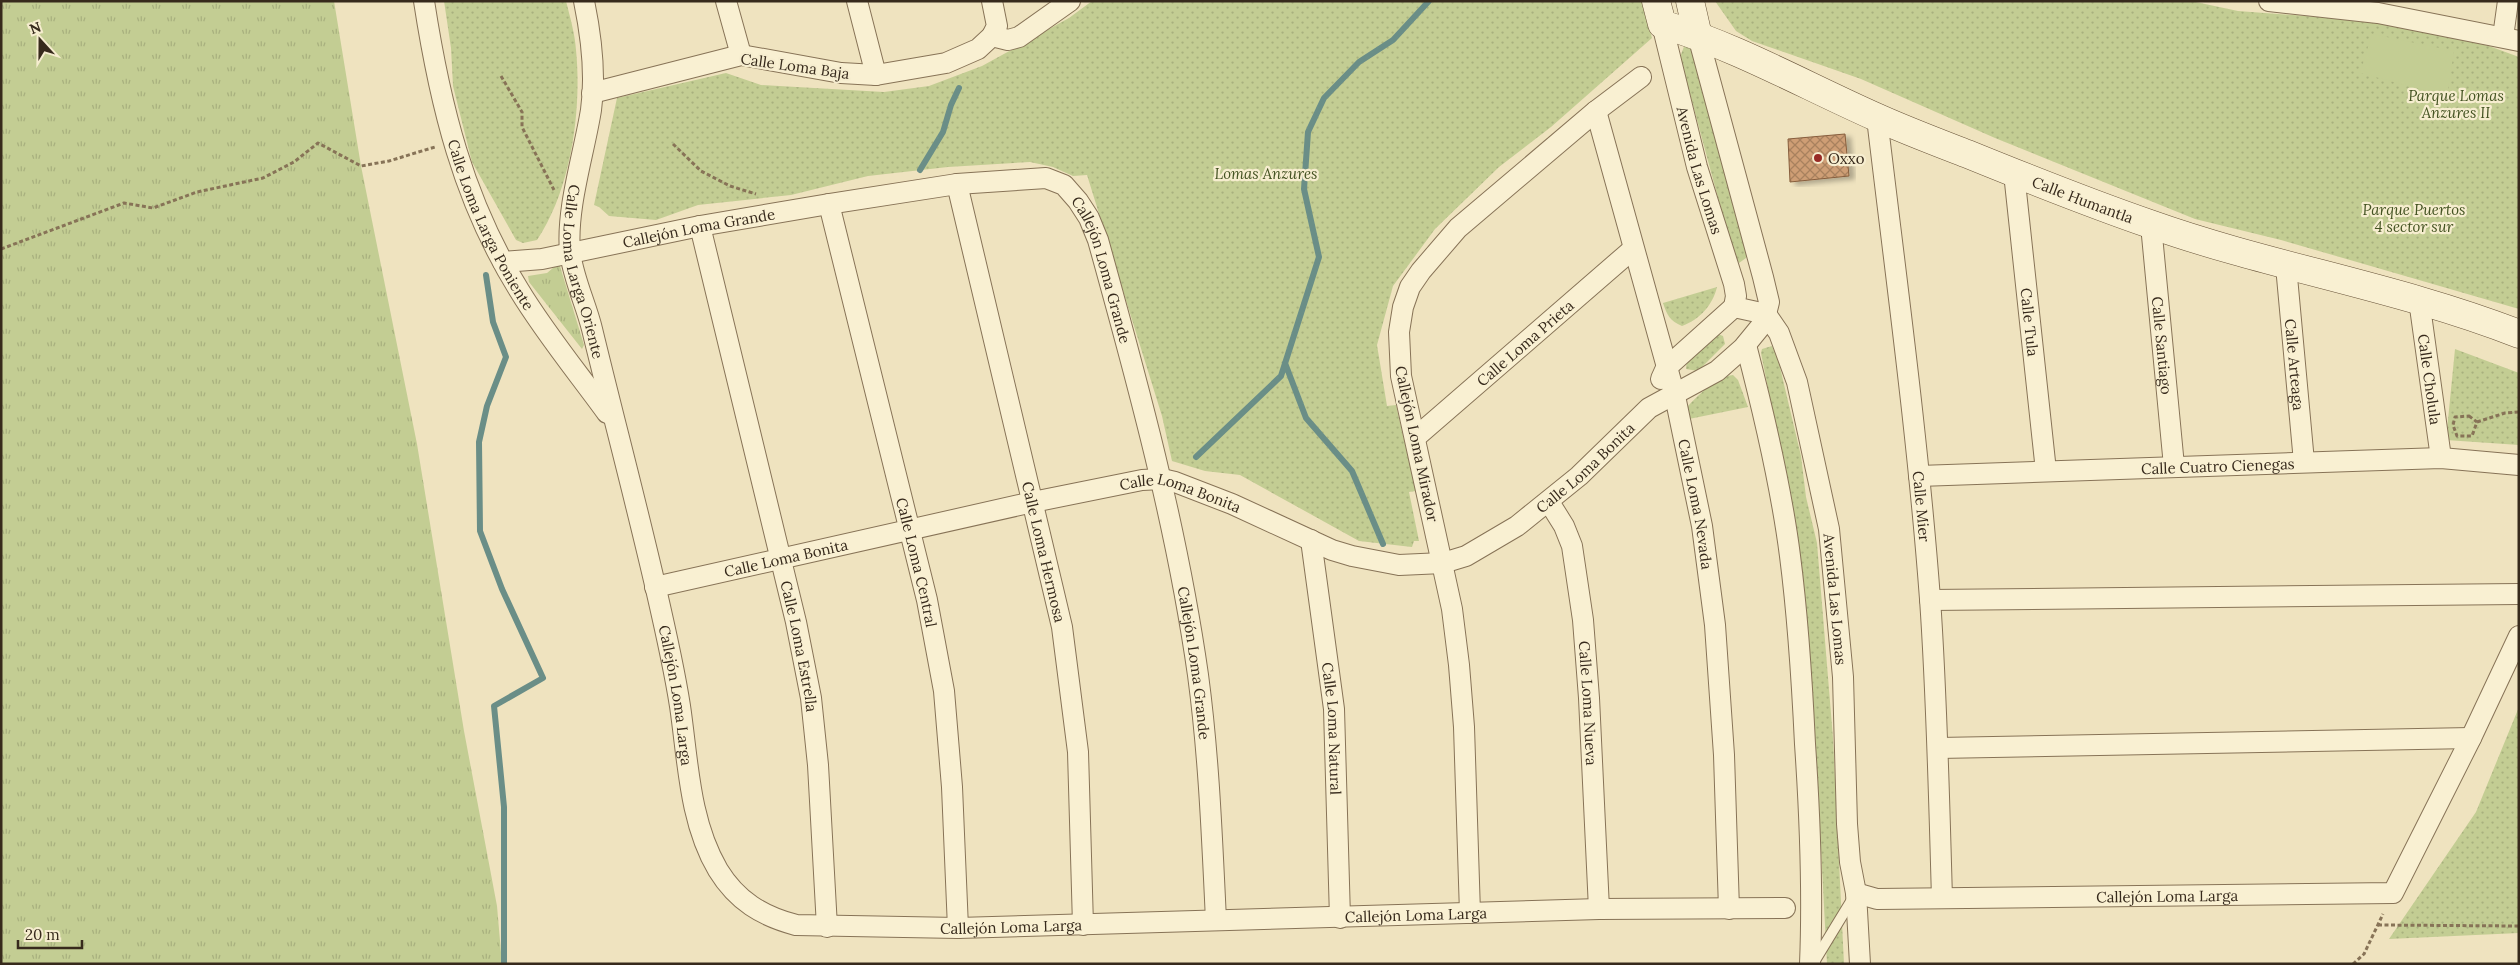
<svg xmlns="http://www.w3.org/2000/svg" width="2520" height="965" font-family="Lora,serif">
<defs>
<pattern id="grass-tufts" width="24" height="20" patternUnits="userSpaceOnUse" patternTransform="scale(1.25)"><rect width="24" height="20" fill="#c3cd93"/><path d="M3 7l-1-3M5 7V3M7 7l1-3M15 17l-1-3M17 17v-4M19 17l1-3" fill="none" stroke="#a8b07e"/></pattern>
<pattern id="park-dots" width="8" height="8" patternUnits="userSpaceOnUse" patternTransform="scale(1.25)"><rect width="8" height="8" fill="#c3cd93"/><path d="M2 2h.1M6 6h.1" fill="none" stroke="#a8b07e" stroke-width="1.8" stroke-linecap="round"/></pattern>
<pattern id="building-cross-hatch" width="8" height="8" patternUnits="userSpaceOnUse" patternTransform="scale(1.25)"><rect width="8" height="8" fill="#ce9e74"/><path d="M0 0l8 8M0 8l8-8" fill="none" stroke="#a8815e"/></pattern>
<filter id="shadow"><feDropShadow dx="5.5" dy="3" stdDeviation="2.5" flood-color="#0004"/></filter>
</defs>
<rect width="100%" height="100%" fill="#efe3bf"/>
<path fill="url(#grass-tufts)" d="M1,1H334L361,166L417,444L464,731L497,906L502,964H1Z
M559,263L584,345L582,349L529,282L528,276L547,273Z"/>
<path fill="url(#park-dots)" d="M444,1H566C570,17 575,34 576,50C582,110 571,190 537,240L523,243L516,240L472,162L453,86L451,48Z
M1092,1H1642L1652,38L1551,127L1499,167L1435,229L1393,286L1377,345L1387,406L1396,405L1416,491L1409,492L1419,541H1414L1412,547L1359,541L1240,475L1205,471L1172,461L1162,416L1087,175L1073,176L1053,167L1030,162L948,167L868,176L791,195L698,205L656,220L609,216L599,207L594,205L617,98L726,73L761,85L884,92L929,86L982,66L1069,18Z
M1715,1H2191L2238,11L2373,21L2489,46L2519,57V309L2281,240L2195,219L1995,138L1861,79L1752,41L1736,31Z
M1685,44L1694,47L1748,254L1746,258L1739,263L1734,257L1680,57Z
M1717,287C1713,305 1699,320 1682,326C1670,321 1667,315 1663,303Z
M1718,334L1723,336L1725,344L1698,371L1686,369L1687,358Z
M1772,346L1778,359L1801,456L1806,497L1817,543L1833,738L1844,964H1827L1816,753L1799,545L1761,353L1762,349Z
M2455,349L2519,373V445L2446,440Z
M1733,375L1738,380L1748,407L1689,419L1687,407C1699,395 1715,377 1733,375Z
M2519,707V933L2389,939L2476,812Z"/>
<path fill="#c3cd93" d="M2372,34L2454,51L2447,96L2360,73Z"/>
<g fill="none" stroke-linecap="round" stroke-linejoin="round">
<path stroke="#6a8e87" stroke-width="6" d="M920,170L943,132L951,105L959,88
M486,275L493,322L506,357L487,406L479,442L480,531L502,589L543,678L494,706L504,807V964
M1285,363L1306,418L1352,471L1383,544
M1196,457L1281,376L1319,257L1304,189L1308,132L1324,98L1359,62L1393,40L1429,1"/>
</g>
<path fill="url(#building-cross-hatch)" stroke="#875e3d" filter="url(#shadow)" d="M1845,134L1849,176L1790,182L1788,139Z"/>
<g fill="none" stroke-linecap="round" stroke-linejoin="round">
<g stroke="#877357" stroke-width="12">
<path id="lane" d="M1814,962L1853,898"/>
</g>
<g stroke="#877357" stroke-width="22">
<g id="street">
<path id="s1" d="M424,1C440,105 463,200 519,290C545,333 578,373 607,413"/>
<path id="s2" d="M584,1C591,35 596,75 591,110C584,154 566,208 570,252C573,278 586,304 592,329C613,416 636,502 656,589C665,628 674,667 680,706C688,760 689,821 718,870C737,901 762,916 796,925L958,928L1599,909L1785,908"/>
<path d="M726,1L741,55"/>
<path d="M857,1L876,75"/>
<path d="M2269,1L2378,13L2519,41"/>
<path id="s3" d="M1662,24L1697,167L1734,284L1736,296L1734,307"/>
<path d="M992,36L1008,40L1019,37L1070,1"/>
<path d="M2503,37L2508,1"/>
<path d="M592,93L741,55L841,73L876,75L946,63L978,49L992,36L997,26L992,1"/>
<path id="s4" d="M1596,111L1675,396L1702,526L1715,625L1724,755L1729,909"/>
<path id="s5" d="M1877,118C1896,278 1918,438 1930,599C1937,698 1939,798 1942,898"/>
<path id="s6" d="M2014,173L2046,471"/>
<path id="s7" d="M957,184L1062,627L1078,752L1083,925"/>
<path id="s8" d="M829,204L927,600L944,691L952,787L958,928"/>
<path id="s9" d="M2151,225L2174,466"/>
<path id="s10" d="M700,226L796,622L811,698L818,765L827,927"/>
<path id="s11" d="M503,262L542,259L700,226L829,204L957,184L1046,178L1064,185L1078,201L1089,218L1098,240C1138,384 1177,527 1198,675C1209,757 1212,838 1216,920"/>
<path id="s12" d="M2286,266L2304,462"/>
<path id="s13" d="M2419,300L2441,458"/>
<path id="s14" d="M1734,307L1766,314L1779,333L1797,382L1829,529L1843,677L1847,824L1850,862L1856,893L1860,964"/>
<path d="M1746,345C1764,414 1781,485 1790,556C1798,618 1802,681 1805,744C1810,817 1813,891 1810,964"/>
<path d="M1661,379L1666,368L1734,307"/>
<path id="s15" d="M1416,437L1633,249"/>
<path id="s16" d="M1919,476L2441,458L2519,465"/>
<path id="s17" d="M1549,502L1564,526L1572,546L1583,620L1589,698L1599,909"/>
<path id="s18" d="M1311,540L1334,709L1340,918"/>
<path id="s19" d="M655,587L1033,502L1142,480L1162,479L1175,482L1232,504L1332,550L1352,556L1399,565L1443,563L1466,556L1517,526L1579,476L1649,408L1717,371L1743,348L1761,326L1766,314L1769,302L1763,277L1698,36"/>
<path d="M1930,600L2519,594"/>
<path d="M1938,748L2471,738"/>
<path id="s20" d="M1856,893L1877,899L2393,893L2471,738L2519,636"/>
<path d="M1470,913L1464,727L1459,665L1452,609L1401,376L1399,332L1403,307L1410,287L1421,271L1458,228L1596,111L1641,77"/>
</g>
</g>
<g stroke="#69543a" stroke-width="29">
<g id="secondary">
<path id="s21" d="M1656,1L1662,24C1737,47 1804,85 1876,117C1907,131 1939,143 1970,155C2029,179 2089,203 2150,224C2271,267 2399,287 2519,334"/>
<path d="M1690,1L1698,36"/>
</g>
</g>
<path stroke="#877357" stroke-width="3" stroke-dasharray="4 2.5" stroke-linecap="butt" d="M501,76L522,112V127L554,190
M673,144L701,171L730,186L756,194
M1,249L124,203L153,208L197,192L263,178L294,162L318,143L361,166L389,161L435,147
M2469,416L2477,422L2472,436H2457L2453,425L2455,417Z
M2477,422L2505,413L2519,412
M2378,925L2519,926
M2353,964L2364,954L2383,914"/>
<use href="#lane" stroke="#f9f0d2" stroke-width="10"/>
<use href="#street" stroke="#f9f0d2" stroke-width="20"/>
<use href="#secondary" stroke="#f9f0d2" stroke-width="28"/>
</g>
<circle fill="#982b26" stroke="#f6edcf" stroke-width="2" cx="1818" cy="158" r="5"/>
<g text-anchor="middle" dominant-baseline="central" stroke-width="4.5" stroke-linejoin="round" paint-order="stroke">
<g font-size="15" fill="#372a1c" stroke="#f6edcf">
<text transform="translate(795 66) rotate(8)">Calle Loma Baja</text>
<text stroke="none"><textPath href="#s3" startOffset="151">Avenida Las Lomas</textPath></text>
<text stroke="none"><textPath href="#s21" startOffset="480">Calle Humantla</textPath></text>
<text stroke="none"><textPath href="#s1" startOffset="235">Calle Loma Larga Poniente</textPath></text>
<text stroke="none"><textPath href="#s11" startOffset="199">Callejón Loma Grande</textPath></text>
<text stroke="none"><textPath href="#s11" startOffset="664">Callejón Loma Grande</textPath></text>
<text stroke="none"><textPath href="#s2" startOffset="275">Calle Loma Larga Oriente</textPath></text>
<text stroke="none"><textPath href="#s6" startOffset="150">Calle Tula</textPath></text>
<text stroke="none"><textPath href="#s15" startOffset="144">Calle Loma Prieta</textPath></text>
<text stroke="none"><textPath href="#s9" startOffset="121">Calle Santiago</textPath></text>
<text stroke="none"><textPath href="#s12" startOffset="99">Calle Arteaga</textPath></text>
<text stroke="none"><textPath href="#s13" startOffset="80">Calle Cholula</textPath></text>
<text transform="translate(1417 444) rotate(78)">Callejón Loma Mirador</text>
<text stroke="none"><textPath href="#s16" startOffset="299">Calle Cuatro Cienegas</textPath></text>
<text stroke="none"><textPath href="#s19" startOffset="989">Calle Loma Bonita</textPath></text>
<text stroke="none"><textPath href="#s19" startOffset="539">Calle Loma Bonita</textPath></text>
<text stroke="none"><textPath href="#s4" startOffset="406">Calle Loma Nevada</textPath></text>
<text stroke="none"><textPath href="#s5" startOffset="391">Calle Mier</textPath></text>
<text stroke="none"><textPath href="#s7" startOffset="378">Calle Loma Hermosa</textPath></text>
<text stroke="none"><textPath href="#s19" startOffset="134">Calle Loma Bonita</textPath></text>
<text stroke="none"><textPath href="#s8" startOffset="369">Calle Loma Central</textPath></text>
<text stroke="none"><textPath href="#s14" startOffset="329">Avenida Las Lomas</textPath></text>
<text stroke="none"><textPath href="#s10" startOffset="432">Calle Loma Estrella</textPath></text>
<text stroke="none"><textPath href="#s11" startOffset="1069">Callejón Loma Grande</textPath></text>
<text stroke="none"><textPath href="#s2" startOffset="710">Callejón Loma Larga</textPath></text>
<text stroke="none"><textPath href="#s17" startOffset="208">Calle Loma Nueva</textPath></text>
<text stroke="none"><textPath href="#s18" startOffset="190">Calle Loma Natural</textPath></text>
<text stroke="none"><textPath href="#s20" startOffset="312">Callejón Loma Larga</textPath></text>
<text stroke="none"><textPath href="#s2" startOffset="1609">Callejón Loma Larga</textPath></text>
<text stroke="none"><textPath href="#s2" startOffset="1204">Callejón Loma Larga</textPath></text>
</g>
<g font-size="15" font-style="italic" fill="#445322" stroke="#f6edcf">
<text x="2456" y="95">Parque Lomas<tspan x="2456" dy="17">Anzures II</tspan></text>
<text x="1266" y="173">Lomas Anzures</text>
<text x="2414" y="209">Parque Puertos<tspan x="2414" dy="17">4 sector sur</tspan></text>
</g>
<g font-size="15" fill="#372a1c" stroke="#f6edcf" text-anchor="start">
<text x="1828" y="158">Oxxo</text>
</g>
</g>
<rect width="2520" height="965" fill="none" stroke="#372a1c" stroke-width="5"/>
<g transform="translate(40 40) rotate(339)" stroke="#f6edcf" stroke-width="4" paint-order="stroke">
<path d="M0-4L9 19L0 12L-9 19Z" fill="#372a1c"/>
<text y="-8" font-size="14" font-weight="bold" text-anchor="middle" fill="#372a1c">N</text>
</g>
<path d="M18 940v8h64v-8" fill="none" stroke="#372a1c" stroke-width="2.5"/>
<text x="25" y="940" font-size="15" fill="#372a1c" stroke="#f6edcf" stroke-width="4" paint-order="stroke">20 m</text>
</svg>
